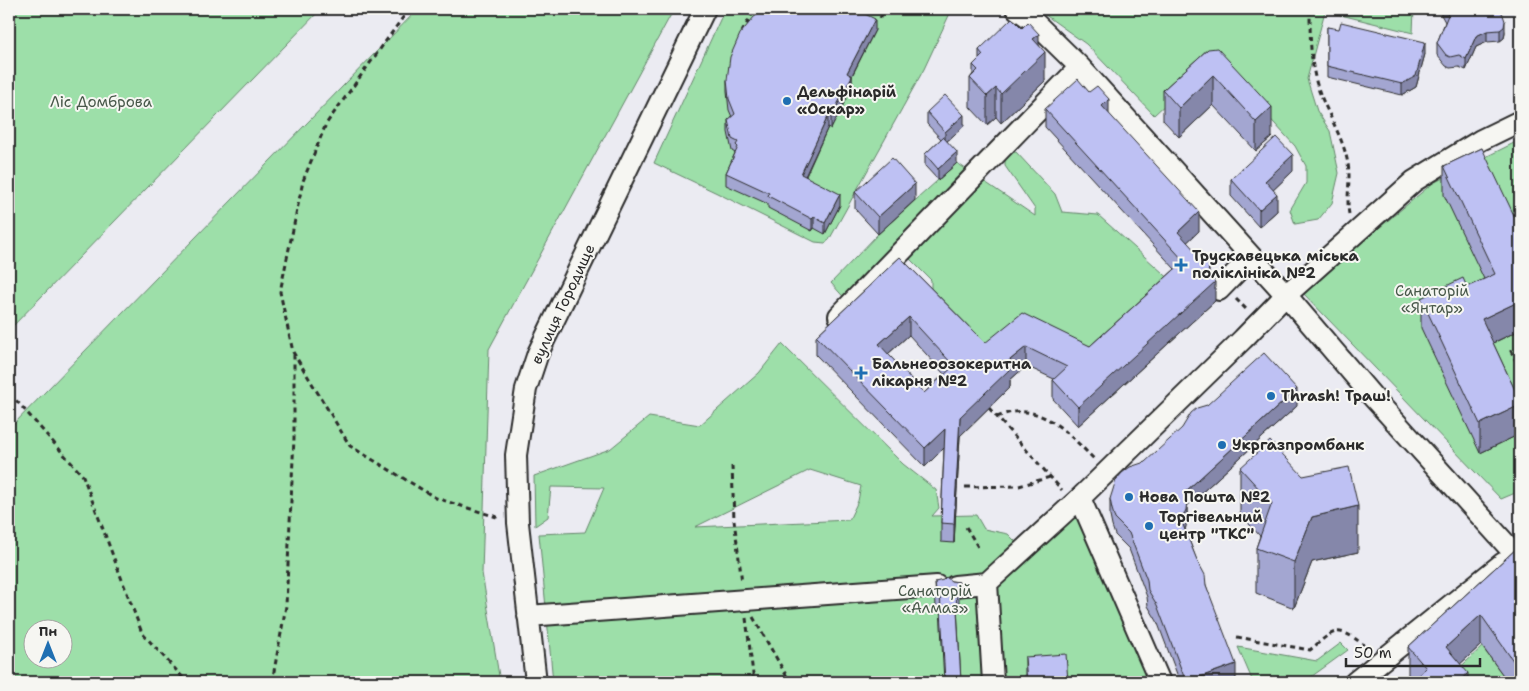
<svg xmlns="http://www.w3.org/2000/svg" width="1529" height="691" font-family="'Shantell Sans',sans-serif">
<rect width="100%" height="100%" fill="#ebebf2"/>
<filter id="ink" filterUnits="userSpaceOnUse"><feTurbulence type="fractalNoise" baseFrequency=".02" numOctaves="2"/><feDisplacementMap in="SourceGraphic" scale="10" xChannelSelector="R" yChannelSelector="G"/><feConvolveMatrix kernelMatrix="1 2 1 2 8 2 1 2 1" color-interpolation-filters="sRGB"/></filter>
<g filter="url(#ink)">
<path fill="#9ddfa9" stroke="#64856a" fill-rule="evenodd" d="M9,9H321L9,330Z
M418,9H674L489,349L482,573L500,682H9V429ZM32,628H62V658H32Z
M725,9H952L924,69L829,240L825,243L815,242L717,193L654,163Z
M1037,9H1414L1413,33L1325,11L1307,79L1317,111L1330,131L1339,173L1332,203L1318,220L1295,224L1290,210L1306,183V166L1295,146L1215,58L1154,115L1086,44Z
M1520,140V491L1501,499L1302,292L1433,183Z
M1016,152L1055,194L1062,212L1098,215L1173,282L1089,357L981,351L931,293V280L910,259L856,311L831,283L878,234L957,163L1035,216V209L1005,166V154Z
M782,344L903,464L936,490L939,508L932,516L976,515L984,529L1008,534L1029,555L1076,516L1107,575L1155,682H553L539,534L585,532L604,488L551,487L548,517L535,526L534,476L610,449L649,417L700,425L759,373ZM810,470L861,486L858,501L849,520L695,527Z
M1341,643L1348,650L1304,682H1253L1238,647L1317,661Z
M1482,647L1508,682H1459L1452,675Z"/>
<g fill="none" stroke-linecap="round" stroke-linejoin="round">
<g stroke="#2b2b2b" stroke-width="24">
<path id="minor" d="M1017,9L1031,19L1080,67L1286,295L1372,396L1514,553
M1219,290L1251,257
M839,316L1080,67
M955,586L987,583
M528,616L937,586
M536,682L518,523L516,455L526,389L538,353L705,9
M993,682L987,583L1080,498
M1160,682L1080,498L1243,339L1286,295L1414,181L1481,140L1520,121
M1355,682L1503,563"/>
</g>
<path stroke="#2b2b2b" stroke-width="3" stroke-dasharray="5 4" stroke-linecap="butt" d="M409,9L326,124L303,181L280,292L293,352L350,446L436,498L500,518
M1303,9L1309,13
M1310,9C1310,37 1310,70 1321,96C1330,118 1344,140 1348,164C1351,180 1346,197 1349,214
M880,18L885,9
M742,32L755,9
M1236,299L1248,311
M1520,346L1511,351L1520,369
M9,395L14,398L83,476L142,633L187,682
M989,408L1062,490
M997,417C1038,398 1068,433 1095,460
M732,466L734,520L742,582
M965,487L1019,486L1050,477
M966,527L978,547
M753,617L790,682
M746,618L754,682
M1237,637L1310,650C1334,630 1336,624 1364,645
M272,682L286,606L294,438V354"/>
<use href="#minor" stroke="#f6f6f2" stroke-width="20"/>
</g>
<path fill="#a3a6d1" stroke="#2b2b2b" fill-rule="evenodd" d="M863,9V13L875,30L852,76V87L831,129L828,127L806,176L840,205L825,234L814,228L812,231L768,208V204L726,185V173L735,153L732,151L728,132V120L732,117L729,110L727,92V80Z
M1438,9H1500L1505,32L1504,38L1500,41L1487,42L1476,47L1466,70L1459,67L1450,68L1446,66L1437,55V43L1445,22Z
M1327,27L1425,54L1416,87L1402,95L1327,77Z
M1039,45L1045,81L1001,123L996,117L987,125L970,107V78L973,74V65L979,59V50Z
M1208,49L1272,137L1256,151L1213,105L1179,137L1163,120V90Z
M1045,109L1109,114L1199,231L1187,242L1209,276L1215,301L1078,426L1053,399V380L1054,379L1026,366L1010,380V387L960,436L954,543L941,542V523L944,448L925,467L816,355V336L900,257L985,343L1090,346L1175,269L1045,127ZM909,335L944,374L924,393L888,354Z
M927,112L964,126L947,141L957,163L938,180L925,166V154L941,139L927,124Z
M1482,148L1520,330L1493,343L1520,401V434L1480,453L1421,328V298L1467,287L1484,279L1444,195V166Z
M1293,171L1273,190L1277,211L1259,227L1231,196V179Z
M855,192L915,200L878,234L855,209Z
M1297,406L1187,506V517L1185,529L1206,585L1236,680L1231,682H1180L1157,621L1148,606L1147,597L1129,549L1115,535L1112,526L1110,516V499L1145,462Z
M1240,468L1358,552L1312,562L1294,608L1256,593V548L1260,536L1240,514Z
M1516,549L1520,682H1508L1481,645L1460,664L1468,682L1412,681L1408,677V647Z
M951,581L959,582V607H957L961,682H944L940,607L936,608L935,582Z
M1025,657L1068,682H1025Z"/>
<path fill="#8587aa" stroke="#2b2b2b" d="M875,19V30L847,85V73Z
M1505,21V32L1504,38L1500,41V30Z
M1487,31V42L1476,47L1466,70V59L1476,36Z
M1039,34V58L1045,52V81L1001,123V94L1033,39Z
M1425,42V54L1416,87L1402,95V84Z
M1213,75V105L1179,137V108Z
M852,76V87L831,129V117Z
M996,88V117L987,125V96Z
M1109,99V118L1102,106Z
M1272,107V137L1256,151V122Z
M964,115V126L945,143V132Z
M828,116V127L801,185V174Z
M957,152V163L938,180V169Z
M1293,155V171L1265,198V181Z
M915,184V200L878,234V217Z
M840,194V205L825,234V223Z
M1277,194V211L1259,227V210Z
M1199,212V231L1178,251V232Z
M814,217V228L812,231V219Z
M1209,266V285L1215,282V301L1078,426V407L1208,275Z
M1520,301V330L1482,348V319Z
M909,317V335L879,362V344Z
M1026,347V366L1010,380V387L960,436L954,543V524L960,417L1005,364Z
M1297,389V406L1187,506V517L1186,527L1181,537V520L1186,491Z
M1520,405V434L1480,453V424Z
M945,429V447L925,467V448Z
M1358,506V552L1312,562L1294,608V562L1312,517Z
M1481,615V645L1446,677V647Z
M1520,657V682H1514V662Z
M1236,664V680L1231,682H1187Z
M1468,673V682H1458Z"/>
<path fill="#bec1f3" stroke="#2b2b2b" fill-rule="evenodd" d="M766,9H862L861,12L875,19L847,73L852,76L831,117L828,116L801,174L840,194L825,223L814,217L812,219L768,196L769,193L726,173L738,147L736,145L738,142L732,139L728,120L735,114L729,99L727,80L730,57L740,34L754,17Z
M1444,9H1500L1503,15L1505,21L1504,27L1500,30L1487,31L1476,36L1466,59L1459,55L1450,57L1446,55L1437,43L1448,15Z
M1012,18L1022,28L1028,22L1039,34L1033,39L1045,52L1001,94L996,88L987,96L970,78L978,70L973,65L983,55L979,50Z
M1341,22L1425,42L1416,76L1402,84L1327,66V27L1339,29Z
M1217,48L1272,107L1256,122L1213,75L1179,108L1163,90L1208,49Z
M1078,79L1089,92L1097,86L1109,99L1102,106L1199,212L1178,232L1209,266L1208,275L1215,282L1078,407L1053,380L1067,367L1026,347L1005,364L1010,369L960,417L954,524L941,523L945,429L925,448L816,336L900,257L985,343L1022,313L1090,346L1184,261L1045,109ZM909,317L954,366L924,393L879,344Z
M945,95L964,115L945,132L927,112Z
M943,137L957,152L938,169L925,154Z
M1276,137L1293,155L1265,181L1277,194L1259,210L1231,179Z
M1482,148L1520,228V301L1482,319L1520,401V405L1480,424L1421,298L1463,278L1467,287L1495,274L1444,166Z
M892,158L915,184L878,217L855,192Z
M1264,353L1297,389L1186,491L1187,500L1186,510L1181,520L1197,560L1205,575L1206,585L1236,664L1186,682L1157,605L1148,590L1147,580L1129,533L1115,519L1112,509L1110,499L1116,480L1122,473L1130,467L1145,462L1182,428L1191,413L1197,408L1207,405Z
M1270,441L1303,476L1349,467L1358,506L1312,517L1294,562L1256,548L1272,503L1240,468Z
M1516,549L1520,554V657L1514,662L1481,615L1446,647L1468,673L1458,682H1411L1426,668L1408,647Z
M946,577L951,581L959,582V591H956L961,682H945L940,591L936,592L935,582L943,580Z
M1066,654L1068,682H1027L1025,657Z"/>
</g>
<g fill="#1f6fb2" stroke="#f6f6f2" stroke-width="2">
<circle cx="787" cy="101" r="5"/>
<path d="M1178.5 257.5h5v5h5v5h-5v5h-5v-5h-5v-5h5z"/>
<path d="M858.5 365.5h5v5h5v5h-5v5h-5v-5h-5v-5h5z"/>
<circle cx="1271" cy="396" r="5"/>
<circle cx="1222" cy="445" r="5"/>
<circle cx="1129" cy="497" r="5"/>
<circle cx="1149" cy="526" r="5"/>
</g>
<g text-anchor="middle" dominant-baseline="central" stroke-width="4" stroke-linejoin="round" paint-order="stroke">
<g font-size="15" font-weight="bold" fill="#2b2b2b" stroke="#f6f6f2" text-anchor="start">
<text x="797" y="92">Дельфінарій<tspan x="797" dy="17">«Оскар»</tspan></text>
<text x="1192" y="256">Трускавецька міська<tspan x="1192" dy="17">поліклініка №2</tspan></text>
<text x="872" y="364">Бальнеоозокеритна<tspan x="872" dy="17">лікарня №2</tspan></text>
<text x="1281" y="396">Thrash! Траш!</text>
<text x="1232" y="445">Укргазпромбанк</text>
<text x="1139" y="497">Нова Пошта №2</text>
<text x="1159" y="517">Торгівельний<tspan x="1159" dy="17">центр "ТКС"</tspan></text>
</g>
<g font-size="15" fill="#48584a" stroke="#f6f6f2">
<text x="101" y="102">Ліс Домброва</text>
<text x="1432" y="291">Санаторій<tspan x="1432" dy="17">«Янтар»</tspan></text>
<text x="935" y="591">Санаторій<tspan x="935" dy="17">«Алмаз»</tspan></text>
</g>
<g font-size="15" fill="#2b2b2b" stroke="#f6f6f2">
<text transform="translate(563 304) rotate(-65)">вулиця Городище</text>
</g>
</g>
<rect width="1529" height="691" fill="none" stroke="#f6f6f2" stroke-width="30"/>
<rect x="15" y="15" width="1499" height="661" fill="none" stroke="#2b2b2b" stroke-width="2" filter="url(#ink)"/>
<g transform="translate(48 644)"><circle r="24" fill="#f6f6f2" stroke="#a5a5a2"/>
<path d="M0-4L9 19L0 12L-9 19Z" fill="#1f6fb2"/>
<text y="-8" font-size="14" font-weight="bold" text-anchor="middle" fill="#2b2b2b">Пн</text>
</g>
<path d="M1346 658v8h134v-8" fill="none" stroke="#2b2b2b" stroke-width="2.5"/>
<text x="1354" y="658" font-size="15" fill="#2b2b2b" stroke="#f6f6f2" stroke-width="4" paint-order="stroke">50 m</text>
</svg>
